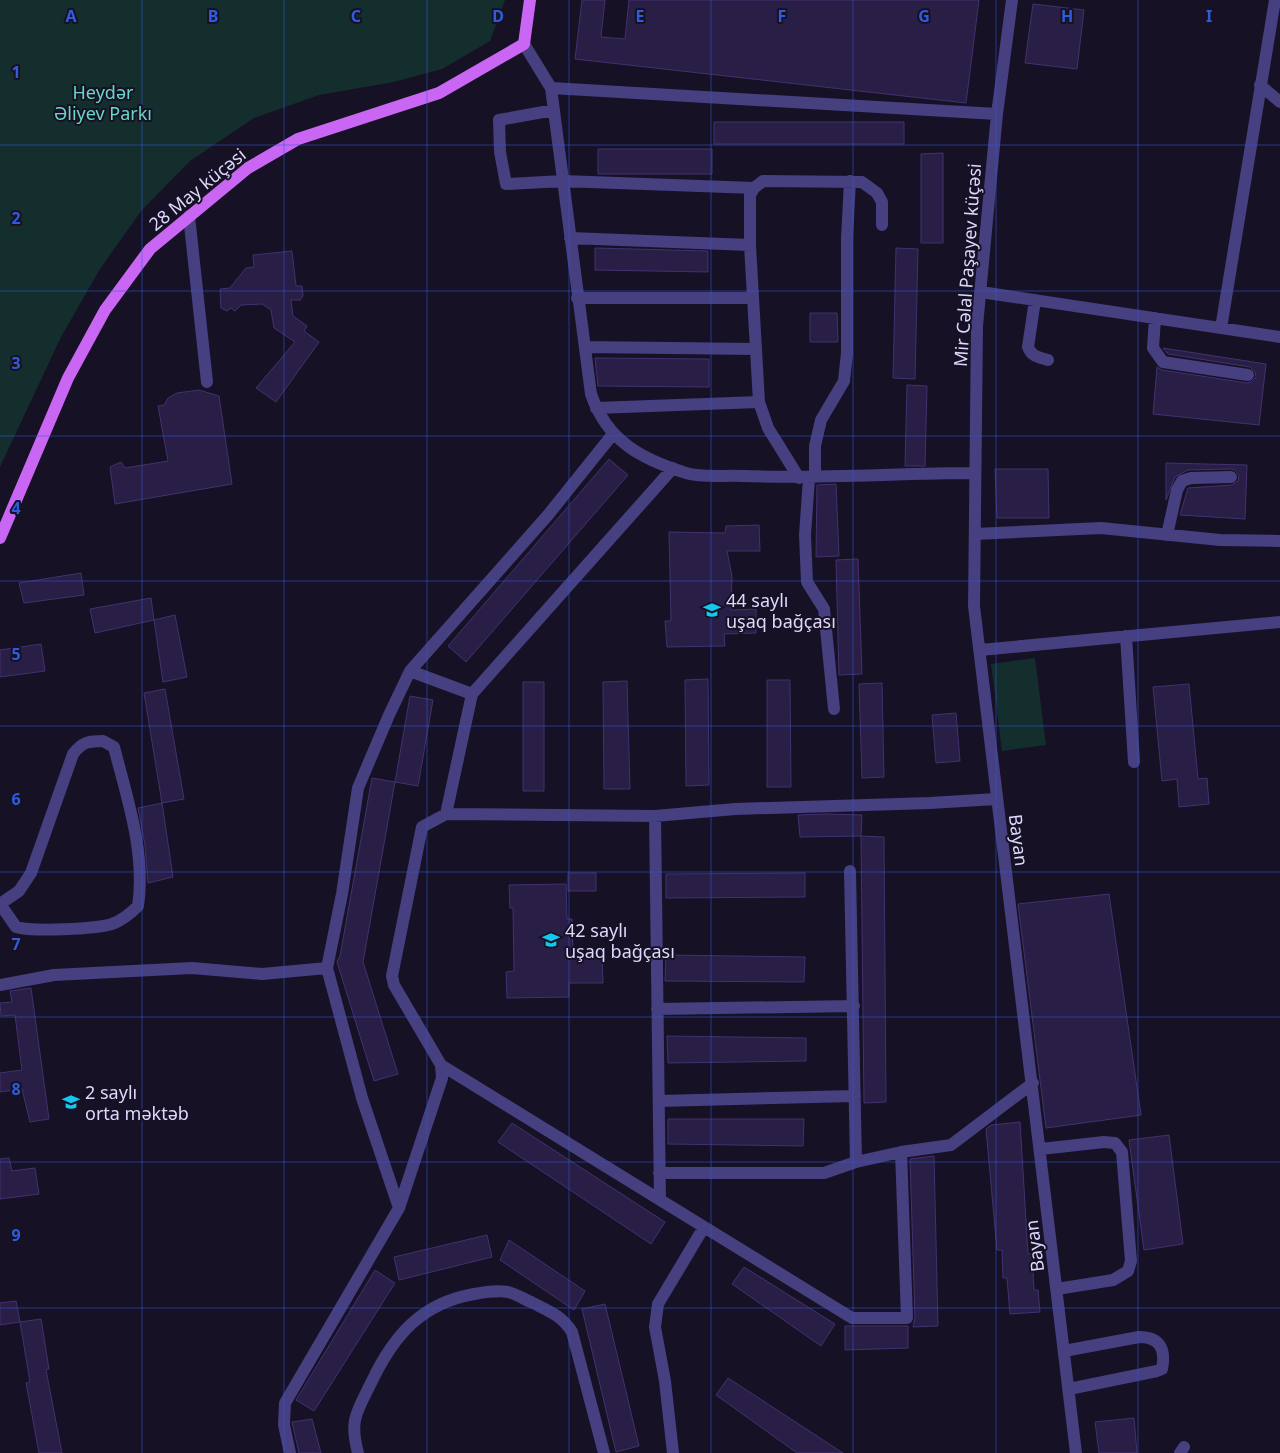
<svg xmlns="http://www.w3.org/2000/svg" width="1280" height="1453" font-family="'Noto Sans',sans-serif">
<rect width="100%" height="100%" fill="#161125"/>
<path fill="#142e2e" d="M0,0H505L490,41L442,69L394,82L319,95L254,118L190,161L141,211L100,269L61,337L0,467Z
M1035,658L1046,745L1002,751L991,664Z"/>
<path fill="#291e45" stroke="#42326f" d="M582,0H605L601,37L625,39L629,0H979L966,103L575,59Z
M1033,4L1084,10L1077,69L1025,63Z
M714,122H904V144H714Z
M598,149H712V174H598Z
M943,153V243H921V154Z
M595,248L708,251V272L595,270Z
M896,248L918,249L915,379L893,378Z
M292,251L296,286H302L303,296L300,300H291L293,316L307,326L304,331L319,342L276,402L256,388L295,342L274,328L271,310L262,304L241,305L235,311L231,308L227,311L221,308L220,289L230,288L246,268L254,267L253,255Z
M810,313H837L838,342H810Z
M1163,348L1266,364L1259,425L1153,414L1157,367L1162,370L1247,383L1251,382L1256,377L1255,372L1250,367L1168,354Z
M595,358L709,359V387L598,386Z
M907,385L927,386L925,466H905Z
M199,390L219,396L232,484L115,504L110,467L121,462L125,468L168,461L158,406L164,405L168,398L177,393Z
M609,459L628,475L466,662L448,646Z
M1166,463L1247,465L1245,519L1180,515L1188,488L1232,485L1238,481L1239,476L1235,470L1231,469L1188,470L1175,477L1166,500Z
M995,469H1048L1049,518H997Z
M836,484L839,556L816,557L817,485Z
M759,525L760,551H727L732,576L731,610L756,609V633L724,634L725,646L667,647L665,621H671L669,532L725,533L726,526Z
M858,559L862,674L839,675L836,560Z
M81,573L84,595L24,603L19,583Z
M151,598L154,620L95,633L90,609Z
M175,615L187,677L163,682L154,620Z
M41,644L45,671L0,677V650Z
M708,679L709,785L686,786L685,680Z
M767,680H790L791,787H767Z
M627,681L630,789H604L603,682Z
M523,682H544V791H523Z
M882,683L884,777L862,778L859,684Z
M1189,684L1198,779L1207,778L1209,804L1179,807L1177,779L1162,781L1153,687Z
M165,689L184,799L162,803L144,693Z
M410,696L433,700L418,786L395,782Z
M956,713L960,761L936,763L932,715Z
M372,778L395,782L363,962L398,1074L374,1081L337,962L340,956Z
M162,803L173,877L148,883L145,845L138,808Z
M826,814L862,815L861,836L800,837L798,815Z
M861,836L884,837L886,1102L864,1103Z
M568,873H596V891H568Z
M805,873V897L666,898V874Z
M566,884L567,919H572L573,956H602L603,983H569V997L507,998L506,972L514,971L513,908H510L509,885Z
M1109,894L1141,1115L1046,1128L1018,904Z
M666,955L805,957L804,982L665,981Z
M31,988L49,1119L30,1122L22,1089L0,1092V1073L22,1070L15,1015L1,1016L0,1003L12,1002L10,991Z
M667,1036L806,1038V1061L668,1063Z
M668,1119H804L803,1146L668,1144Z
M1020,1122L1028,1254H1032L1034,1290H1038L1040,1312L1010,1314L1007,1278H1003L1002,1250H997L986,1129L991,1125Z
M512,1123L665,1222L651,1244L498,1142Z
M1169,1135L1183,1244L1144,1250L1129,1140Z
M934,1156L938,1326L913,1327L915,1318L910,1159Z
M9,1158L12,1171L35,1168L39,1194L0,1199V1159Z
M487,1235L492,1257L399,1280L394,1257Z
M509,1240L585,1291L574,1310L500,1260Z
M744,1267L835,1324L821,1346L732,1284Z
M375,1270L395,1283L314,1411L296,1400Z
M16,1301L20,1322L0,1325V1303Z
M605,1304L639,1446L616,1452L582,1309Z
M41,1319L49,1369L46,1370L62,1453H39L26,1383L30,1382L20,1322Z
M845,1326H908V1348L845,1350Z
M728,1378L843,1453H797L716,1395Z
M1134,1418L1137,1453H1099L1095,1422Z
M312,1419L321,1453H299L292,1422Z"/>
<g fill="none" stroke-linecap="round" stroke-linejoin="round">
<path stroke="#463f80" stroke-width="12" d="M1012,0L997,114L977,326L974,606L1076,1453
M524,44L551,88L591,394C607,441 641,459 686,473C703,478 725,475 743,476C820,479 898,473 975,473
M1260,85L1280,102
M551,88L997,114
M554,110L499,120L500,152L506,184L563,181L754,188
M189,216L207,382
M570,238L750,245
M981,292L1280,337
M577,298H753
M1035,300L1028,347C1032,357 1038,357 1048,360
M1155,318L1153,348L1163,362L1248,375
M1221,328L1275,0
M585,347L756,349
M596,408L759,402
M815,477V446L821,420L844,381L847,353V238L850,181
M799,478L768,428L759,402L750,245V195L754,188L763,181L862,182L877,193L882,202V225
M809,478L805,535L807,582L824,609L834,709
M975,534L1101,528L1220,540L1280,541
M1167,535L1177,490L1182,481L1191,478L1231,477
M1126,636L1134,762
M980,650L1280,622
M410,671L472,694
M103,741L114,747C127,798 146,853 138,906C130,914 123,920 112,924C95,929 33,932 16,927L0,904L19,891L31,873L73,754C82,742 89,741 103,741Z
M446,814L472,694L673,468
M655,816L660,1200
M850,871L856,1162L901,1152L951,1145L1033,1083
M0,985L54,975L192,968L262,974L327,968
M657,1009L854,1006
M441,1065L852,1318H907L901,1152
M659,1101L855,1096
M1041,1149L1104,1142L1115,1143L1122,1152L1131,1261L1128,1271L1113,1280L1057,1289
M659,1173H824L856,1162
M399,1208L362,1098L327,968L342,894L358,788L389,715L410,671L548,515L613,434
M1064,1351L1139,1337C1160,1337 1166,1349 1162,1369L1157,1371L1069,1389
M290,1453L284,1425L285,1403L399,1208L442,1078L441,1065L394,985L392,976L422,827L446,814L655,816L735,809L930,803L996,799
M358,1453C349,1419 357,1412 372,1381C394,1335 422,1303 474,1294C486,1292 497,1290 508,1292C517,1294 525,1300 533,1303C549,1311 562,1316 572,1332L604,1453
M673,1453L665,1381L655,1327L658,1304L704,1227
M1180,1453L1184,1447"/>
<path stroke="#c967f4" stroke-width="12" d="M0,538L68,378L105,310L150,249L248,168L298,139L439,93L524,44L530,0"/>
</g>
<path fill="none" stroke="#305cdc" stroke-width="1" stroke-opacity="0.55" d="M142,0V1453M284,0V1453M427,0V1453M569,0V1453M711,0V1453M853,0V1453M996,0V1453M1138,0V1453M0,145H1280M0,291H1280M0,436H1280M0,581H1280M0,726H1280M0,872H1280M0,1017H1280M0,1162H1280M0,1308H1280"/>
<defs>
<g id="school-bare" transform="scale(1.35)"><path d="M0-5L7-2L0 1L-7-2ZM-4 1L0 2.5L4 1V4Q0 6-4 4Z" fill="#12c8ee" stroke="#161125" stroke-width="2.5" paint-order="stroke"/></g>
</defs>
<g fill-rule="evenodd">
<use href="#school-bare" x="712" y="610"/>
<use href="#school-bare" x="551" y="940"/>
<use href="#school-bare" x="71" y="1102"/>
</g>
<g text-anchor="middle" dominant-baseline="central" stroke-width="4" stroke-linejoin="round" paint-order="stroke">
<g font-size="18" fill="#68d7c4" stroke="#161125">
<text x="103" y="92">Heydər<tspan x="103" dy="21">Əliyev Parkı</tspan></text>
</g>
<g font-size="18" fill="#ded8fc" stroke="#161125">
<text transform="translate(197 189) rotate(-39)">28 May küçəsi</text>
<text transform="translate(967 265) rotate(-86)">Mir Cəlal Paşayev küçəsi</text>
<text transform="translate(1019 840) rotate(83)">Bayan</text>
<text transform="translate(1034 1246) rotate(-97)">Bayan</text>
</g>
<g font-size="18" fill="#ded8fc" stroke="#161125" text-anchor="start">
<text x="726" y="600">44 saylı<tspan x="726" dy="21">uşaq bağçası</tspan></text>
<text x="565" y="930">42 saylı<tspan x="565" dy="21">uşaq bağçası</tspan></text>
<text x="85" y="1092">2 saylı<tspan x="85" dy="21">orta məktəb</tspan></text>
</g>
</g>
<g font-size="16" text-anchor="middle" font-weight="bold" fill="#305cdc" stroke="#161125" stroke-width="4" stroke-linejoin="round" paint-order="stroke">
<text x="71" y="22">A</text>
<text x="213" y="22">B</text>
<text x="356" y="22">C</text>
<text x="498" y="22">D</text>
<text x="640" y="22">E</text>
<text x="782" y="22">F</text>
<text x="924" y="22">G</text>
<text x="1067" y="22">H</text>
<text x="1209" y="22">I</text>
<text x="16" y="78">1</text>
<text x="16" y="224">2</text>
<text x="16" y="369">3</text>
<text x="16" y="514">4</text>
<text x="16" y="660">5</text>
<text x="16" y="805">6</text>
<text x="16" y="950">7</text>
<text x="16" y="1095">8</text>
<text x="16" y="1241">9</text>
</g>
</svg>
